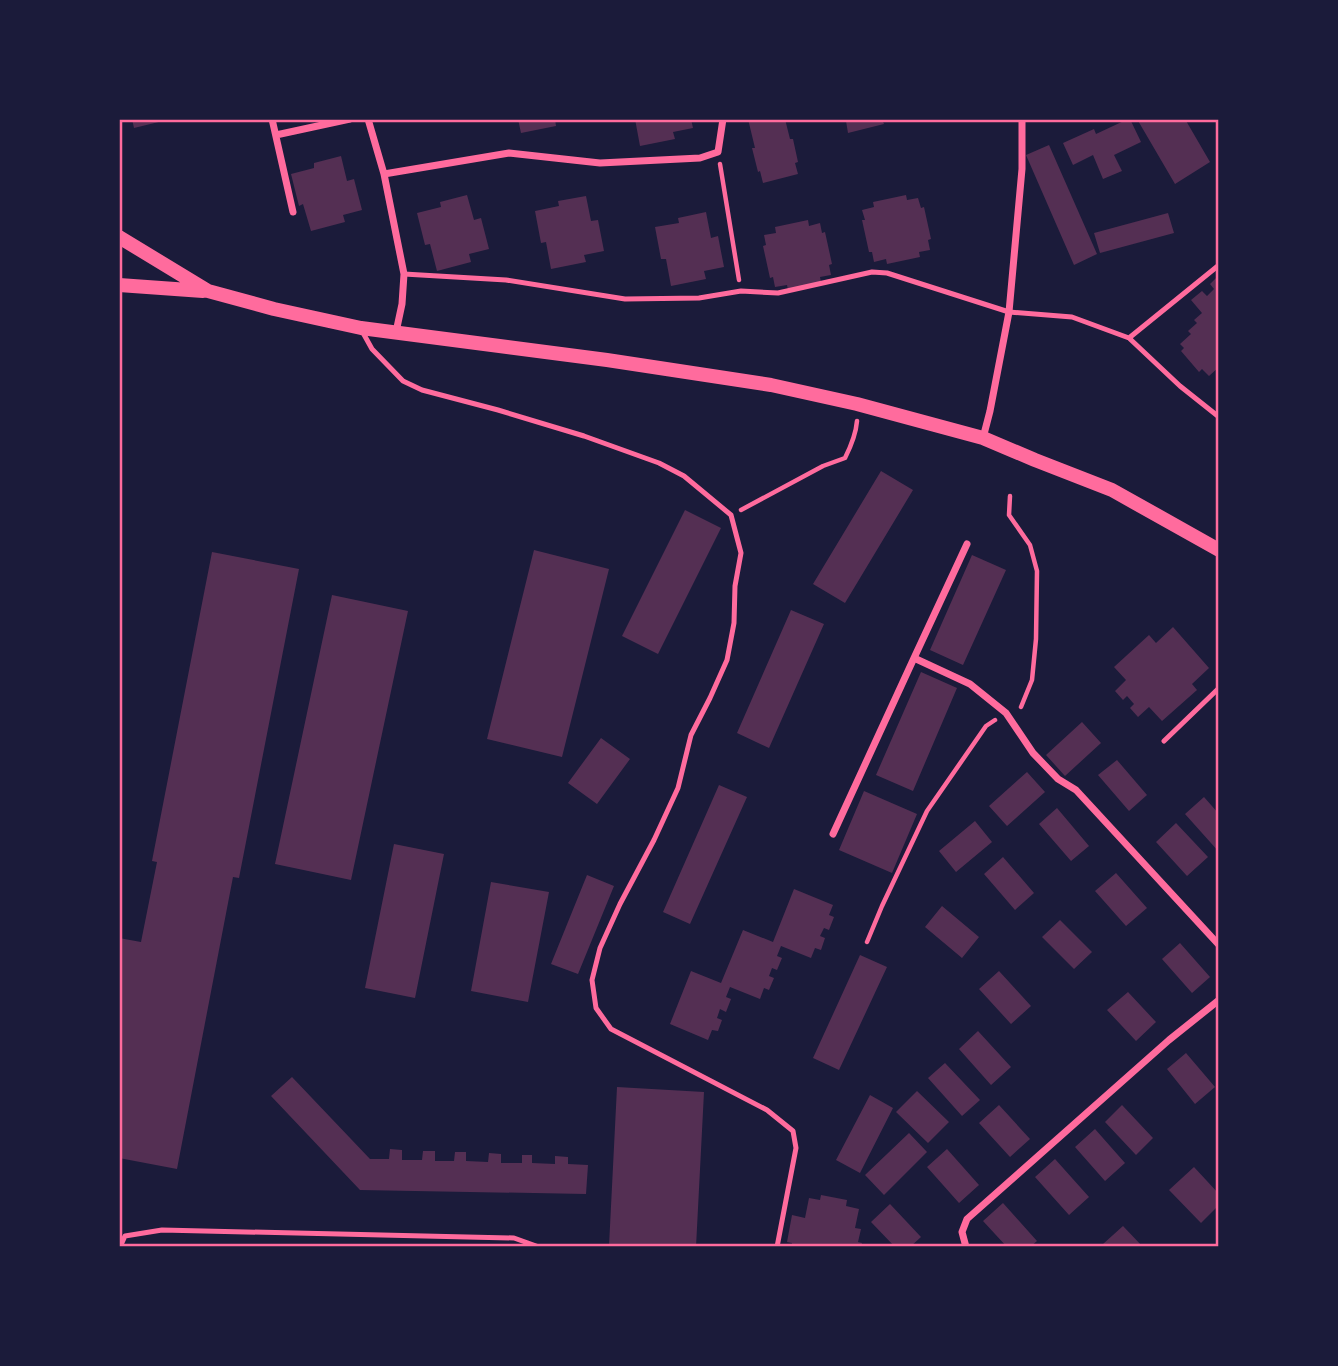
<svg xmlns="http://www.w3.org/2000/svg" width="1338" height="1366" font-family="'PT Sans Narrow',sans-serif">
<rect width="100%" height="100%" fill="#1b1b3a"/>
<path fill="#542f53" d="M132,119H167V120L134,128Z
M518,119H555L556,126L521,133Z
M635,119H691L693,128L673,132L675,139L640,146Z
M748,119H785L790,139H793L798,162L795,163L798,174L763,183L760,171L758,172L752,148H755Z
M842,119H882L884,124L848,133L846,121L843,122Z
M1128,119H1130L1141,142L1114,155L1122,171L1103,179L1093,155L1073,165L1063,143L1094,129L1096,134Z
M1137,119H1185L1210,162L1175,184Z
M1049,145L1097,254L1074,265L1026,155Z
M341,156L347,181L354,179L362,210L343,215L345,222L311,231L303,204L299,206L291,174L314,168V163Z
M467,195L474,220L481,218L489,249L469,254L471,262L437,271L430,244L425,245L417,213L441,207L440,202Z
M906,195L907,200L918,198L921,208L924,207L931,239L928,240L930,250L919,252L920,257L887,264L886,259L874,262L872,252H869L862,220H865L862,210L874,207L873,202Z
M586,196L591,221L598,220L604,251L584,255L586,262L551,269L546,242L541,243L535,211L559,206L558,201Z
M706,212L711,238L718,236L724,267L704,271L706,279L671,286L666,259H661L655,227L679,223L678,218Z
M1168,213L1174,233L1100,253L1094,233Z
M808,220L809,226L820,223L822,233L825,232L832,264L829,265L831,275L820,277L821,282L788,290L787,285L775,287L773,277L770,278L763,246L766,245L764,235L776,233L775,227Z
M1219,275V367L1209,376L1202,369L1199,372L1181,351L1184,348L1180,344L1191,334L1188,331L1197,323L1194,320L1202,313L1191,300L1202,291L1207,296L1214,289L1210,284Z
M881,471L913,490L845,603L813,584Z
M685,510L721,528L658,654L622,636Z
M534,550L609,569L562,757L487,739Z
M212,552L299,569L239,878L233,877L177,1169L119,1158V938L141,942L157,862L152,861Z
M972,555L1006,570L963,665L930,650Z
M332,595L408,611L351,880L275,864Z
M791,610L824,624L769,748L737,733Z
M1173,627L1209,668L1192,684L1197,690L1162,721L1149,707L1138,717L1130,708L1134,704L1127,696L1123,700L1115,691L1126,680L1114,667L1149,635L1156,643Z
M921,672L957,688L913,791L876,775Z
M1082,722L1101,743L1065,776L1046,755Z
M601,738L630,759L597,804L568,783Z
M1117,760L1147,795L1129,811L1098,775Z
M1027,772L1045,792L1007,826L989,806Z
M719,785L747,797L690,924L663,912Z
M864,791L917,814L892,873L839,850Z
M1204,797L1219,814V852L1185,814Z
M1057,808L1089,846L1071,861L1039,824Z
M975,821L992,842L956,872L939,851Z
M1176,823L1208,857L1187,876L1156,842Z
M394,844L444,854L415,998L365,988Z
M1003,857L1034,893L1015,910L984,874Z
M1116,873L1147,908L1126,926L1095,891Z
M587,875L614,886L578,974L551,964Z
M491,882L549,892L528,1002L471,991Z
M794,889L833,905L829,915L834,917L829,930L824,928L820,936L825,938L821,950L815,948L811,958L781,946L777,956L782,958L777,970L772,968L769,976L774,978L769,990L764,988L760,999L730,987L726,997L731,999L726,1012L720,1009L717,1018L722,1020L718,1031L712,1030L708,1040L670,1024L691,971L721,983L743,930L773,942Z
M942,906L979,937L962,958L925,927Z
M1060,920L1092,952L1074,969L1042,937Z
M1180,943L1210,977L1192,993L1162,959Z
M860,955L887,967L839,1070L813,1058Z
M999,971L1031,1006L1011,1024L979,989Z
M1128,992L1156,1022L1136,1041L1107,1010Z
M978,1031L1011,1067L991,1085L959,1049Z
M1186,1053L1215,1087L1195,1104L1167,1069Z
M945,1063L980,1100L962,1116L928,1078Z
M292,1077L370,1159H389L390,1149L402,1150V1160H422L423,1151H435V1161H454L455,1152H466V1161L488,1162L489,1153L501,1154V1163H522V1155H532V1163L555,1164V1156L568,1157V1164L588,1165L586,1194L360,1190L271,1096Z
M617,1087L704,1092L696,1247L609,1246Z
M917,1091L949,1122L928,1143L896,1112Z
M870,1095L893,1108L860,1173L836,1160Z
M999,1105L1030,1139L1010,1157L979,1123Z
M1122,1105L1153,1138L1136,1155L1105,1122Z
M1095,1129L1125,1163L1105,1181L1075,1147Z
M909,1133L927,1152L884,1195L865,1175Z
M947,1149L979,1185L959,1203L927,1167Z
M1055,1159L1089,1197L1069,1215L1035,1177Z
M1194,1167L1219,1194V1205L1201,1223L1169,1190Z
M821,1195L847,1200L846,1206L859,1209L855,1228L861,1229L858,1242L862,1243L861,1247H791L792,1243L787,1242L792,1215L805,1218L809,1198L820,1200Z
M1003,1203L1037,1241L1030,1247H1007L983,1221Z
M890,1204L921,1237L910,1247H895L871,1222Z
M1123,1226L1143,1247H1106L1103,1244Z"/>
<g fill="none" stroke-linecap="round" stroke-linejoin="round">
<path stroke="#ff6b9d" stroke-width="4.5" d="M720,164L739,280
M1010,496L1009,515L1030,545L1037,571L1036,639L1032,680L1021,707
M741,510L823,466L845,458C851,446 856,434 857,421
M867,942L882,906L927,811L986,726L995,720"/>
<path stroke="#ff6b9d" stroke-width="5" d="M404,274L506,280L625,299L699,298L741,291L778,293L872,272L887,273L1009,312L1072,317L1129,338L1180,386L1219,417
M362,331L372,349L403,381L422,390L498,410L584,436L659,463L684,476L731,515L741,553L735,586L734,623L727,660L710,698L691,735L678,788L654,840L620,904L600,948L592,980L596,1008L611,1029L767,1110L793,1131L796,1148L777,1247
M1129,338L1219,265
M1164,741L1219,688
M120,1247L125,1236L162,1230L514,1238L539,1247"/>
<path stroke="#ff6b9d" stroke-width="7" d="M272,119L293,212
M368,119L384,174L404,274L402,304L396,332
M276,135L350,119
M384,174L509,153L600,163L700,158L718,152L723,119
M983,438L990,411L1009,312L1022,169V119
M967,544L914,658L970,684L1006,713L1033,753L1058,779L1076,790L1219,945
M833,834L914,658
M966,1247L962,1232L967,1219L1169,1040L1219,1000"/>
<path stroke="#ff6b9d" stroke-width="14" d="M119,237L208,291L274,309L361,328L607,360L771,385L857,404L983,438L1035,460L1112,490L1219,550
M119,285L203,291"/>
</g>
<rect width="1338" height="1366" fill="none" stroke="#1b1b3a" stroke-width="242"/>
<rect x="121" y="121" width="1096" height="1124" fill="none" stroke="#ff6b9d" stroke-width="2.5"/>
</svg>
